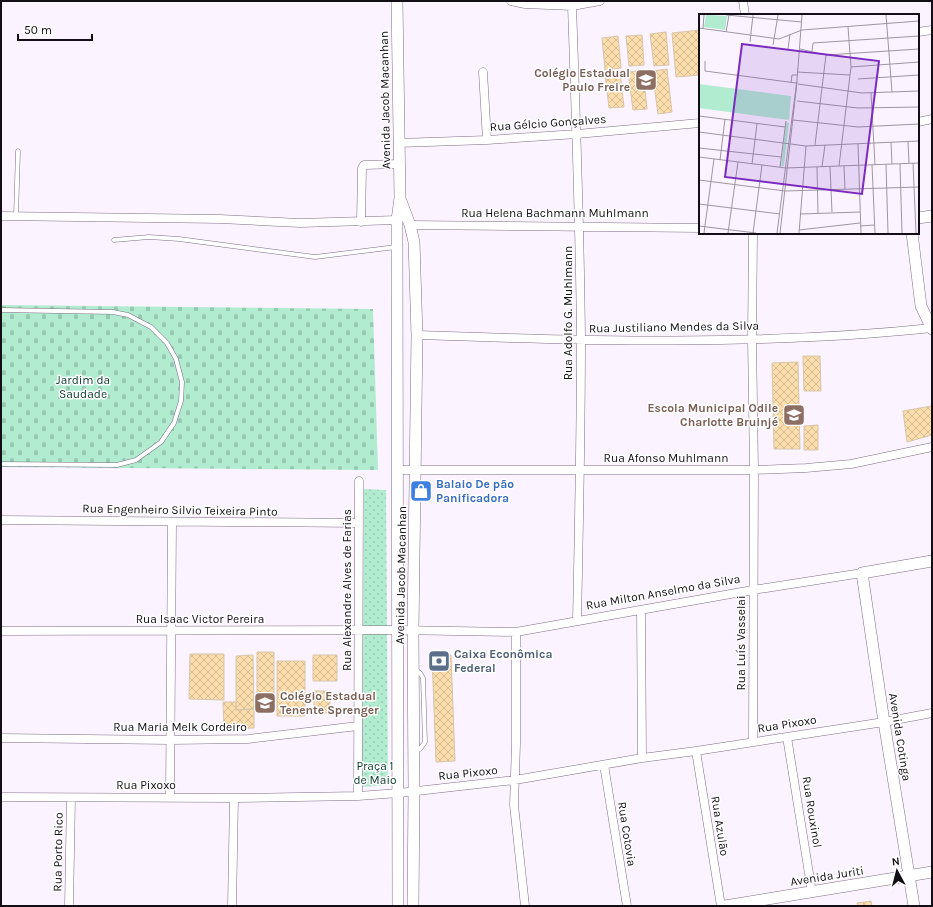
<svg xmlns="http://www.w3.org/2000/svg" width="933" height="907" font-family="Karla,sans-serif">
<defs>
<pattern id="cemetery-stones" width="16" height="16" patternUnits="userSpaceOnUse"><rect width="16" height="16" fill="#b1ebd0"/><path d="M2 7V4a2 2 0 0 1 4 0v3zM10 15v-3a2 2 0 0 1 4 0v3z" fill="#97c8b2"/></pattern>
<pattern id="park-dots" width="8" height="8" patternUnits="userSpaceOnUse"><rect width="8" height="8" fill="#b1ebd0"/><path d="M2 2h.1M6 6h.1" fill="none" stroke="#97c8b2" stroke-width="1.8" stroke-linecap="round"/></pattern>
<pattern id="building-cross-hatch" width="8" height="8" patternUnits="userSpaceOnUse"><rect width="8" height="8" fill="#fcddac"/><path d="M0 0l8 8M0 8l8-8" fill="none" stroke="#d7bc93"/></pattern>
</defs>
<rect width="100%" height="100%" fill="#fbf3ff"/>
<path fill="url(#cemetery-stones)" d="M1,305L373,309L378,470L1,467Z"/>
<path fill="url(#park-dots)" d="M364,489L386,490L388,785L362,787Z"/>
<path fill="url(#building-cross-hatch)" stroke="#d8c6ab" d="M700,30V75L676,77L672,33Z
M666,32L669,65L654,66L650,34Z
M642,35L644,65L629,66L626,36Z
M618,36L621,68L605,70L602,38Z
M667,69L672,112L658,114L652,71Z
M643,70L647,109L633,110L628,72Z
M620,72L624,107L609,108L605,74Z
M803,356H820L821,391H804Z
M798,362L800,449H774L772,363Z
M932,406V435L907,442L903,411Z
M818,425V450H804V426Z
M257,652H274V697H257Z
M190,654H224V700L189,699Z
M253,655L254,709L236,710V656Z
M313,655H337V681H313Z
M432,655H451L455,761L436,762Z
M277,661H305V716H277Z
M314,691H330V713H314Z
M223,702H236V710L254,709V728L224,729Z
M871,901L872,906H858L857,903Z"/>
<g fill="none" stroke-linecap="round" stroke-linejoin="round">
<g stroke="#7e6d85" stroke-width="5">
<path id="lane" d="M16,216L18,151
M114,240L149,237L179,239L315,257L396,247
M1,310L113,312L128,315L151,327L167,343L176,359L182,382L181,401L174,423L161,442L136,460L117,465L1,464
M414,751L420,749L425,742L423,678L420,673L415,670"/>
</g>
<g stroke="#7e6d85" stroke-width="9">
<path id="street" d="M511,1L525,4L572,6L600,1
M743,1L745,15
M572,6C576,117 580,228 581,339C581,433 579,527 577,621
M918,32L932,30
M483,72L487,140
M918,122L932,119
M398,143L487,140L577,134L700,123
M1,216L220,219L300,223L397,220
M361,222L362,168L364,165L399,164
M410,225L700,228
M417,335C588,341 761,346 932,328
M398,470H754L806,468L851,464L932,447
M1,520L359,523
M641,610L642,758
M1,631L398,630L516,632L753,590L862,573
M516,632V744L514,805L525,906
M787,737L812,892
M1,738L170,740L248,739L358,726
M753,742L754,470L752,339L753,233
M696,751L721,906
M604,765L627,906
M358,796L359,481
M1,797L234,798L358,796L399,793L515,780L642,758L696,751L884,722L932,713
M170,797L172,522
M69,906L71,798
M232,906L234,798"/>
</g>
<g stroke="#7e6d85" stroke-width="12">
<path id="secondary" d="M397,1L400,198L397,220L398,906
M401,201L410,225L414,242L417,335L413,631L414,790L413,906
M918,218L932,216
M912,233L921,306L932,329
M725,906L932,872
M914,906L884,722L862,573L932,561"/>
</g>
<use href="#lane" stroke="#fff" stroke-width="4"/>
<use href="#street" stroke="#fff" stroke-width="8"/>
<use href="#secondary" stroke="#fff" stroke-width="11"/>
</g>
<defs>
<g id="school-square" transform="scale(1.15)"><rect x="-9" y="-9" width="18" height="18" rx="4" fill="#8d6e63" stroke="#fff"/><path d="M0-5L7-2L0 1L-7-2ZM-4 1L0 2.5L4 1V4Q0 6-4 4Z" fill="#fff"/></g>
<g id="shop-square" transform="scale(1.15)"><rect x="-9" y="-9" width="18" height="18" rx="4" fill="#3f7fe0" stroke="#fff"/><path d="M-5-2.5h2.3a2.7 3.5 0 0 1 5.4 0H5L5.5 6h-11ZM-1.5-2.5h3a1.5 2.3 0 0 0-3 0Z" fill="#fff"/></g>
<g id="bank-square" transform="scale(1.15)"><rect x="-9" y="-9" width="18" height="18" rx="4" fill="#5c6f8a" stroke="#fff"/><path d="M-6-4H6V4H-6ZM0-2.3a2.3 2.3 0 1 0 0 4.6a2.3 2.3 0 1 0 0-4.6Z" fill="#fff"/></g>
</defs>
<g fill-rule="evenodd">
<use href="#school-square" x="646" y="80"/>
<use href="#school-square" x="794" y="415"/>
<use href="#shop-square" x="421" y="491"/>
<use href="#bank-square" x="439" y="661"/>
<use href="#school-square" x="265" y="703"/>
</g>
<g text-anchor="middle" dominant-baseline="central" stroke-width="3" stroke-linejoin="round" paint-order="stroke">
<g font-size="12" font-weight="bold" fill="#785e54" stroke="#fff" text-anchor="end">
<text x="630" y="73">Colégio Estadual<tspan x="630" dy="14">Paulo Freire</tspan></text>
<text x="778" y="408">Escola Municipal Odile<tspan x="778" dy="14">Charlotte Bruinjé</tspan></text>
<text x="280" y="696" text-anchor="start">Colégio Estadual<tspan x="280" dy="14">Tenente Sprenger</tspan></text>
</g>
<g font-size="12" fill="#130d16" stroke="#fff">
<text transform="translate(385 100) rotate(-91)">Avenida Jacob Macanhan</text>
<text transform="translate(548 123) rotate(-4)">Rua Gélcio Gonçalves</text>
<text x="555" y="213">Rua Helena Bachmann Muhlmann</text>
<text transform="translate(568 313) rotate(-90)">Rua Adolfo G. Muhlmann</text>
<text transform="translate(674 327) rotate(-1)">Rua Justiliano Mendes da Silva</text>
<text x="666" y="458">Rua Afonso Muhlmann</text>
<text transform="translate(180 510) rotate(1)">Rua Engenheiro Silvio Teixeira Pinto</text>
<text transform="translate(401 575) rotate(-89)">Avenida Jacob Macanhan</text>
<text transform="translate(347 590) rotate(-90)">Rua Alexandre Alves de Farias</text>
<text transform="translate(663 592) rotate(-10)">Rua Milton Anselmo da Silva</text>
<text x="200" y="619">Rua Isaac Victor Pereira</text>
<text transform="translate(741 643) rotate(-90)">Rua Luís Vasselai</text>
<text transform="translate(787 724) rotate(-9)">Rua Pixoxo</text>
<text x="180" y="727">Rua Maria Melk Cordeiro</text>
<text transform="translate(900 737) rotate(81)">Avenida Cotinga</text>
<text transform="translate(468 773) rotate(-6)">Rua Pixoxo</text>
<text x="146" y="785">Rua Pixoxo</text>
<text transform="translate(812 812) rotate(81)">Rua Rouxinol</text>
<text transform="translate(720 826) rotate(81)">Rua Azulão</text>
<text transform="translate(627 834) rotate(81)">Rua Cotovia</text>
<text transform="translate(58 852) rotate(-89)">Rua Porto Rico</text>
<text transform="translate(827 876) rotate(-9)">Avenida Juriti</text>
</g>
<g font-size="12" fill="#073b29" stroke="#fff">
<text x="83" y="380">Jardim da<tspan x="83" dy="14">Saudade</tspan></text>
<text x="375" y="766">Praça 1<tspan x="375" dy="14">de Maio</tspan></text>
</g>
<g font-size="12" font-weight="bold" fill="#366cbe" stroke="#fff" text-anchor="start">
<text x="436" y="484">Balaio De pão<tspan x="436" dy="14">Panificadora</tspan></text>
</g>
<g font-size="12" font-weight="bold" fill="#4e5e75" stroke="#fff" text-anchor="start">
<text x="454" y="654">Caixa Econômica<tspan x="454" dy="14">Federal</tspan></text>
</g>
</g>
<g transform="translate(699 14)">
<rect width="220" height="220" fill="#fbf3ff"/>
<path d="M7,1L28,2L26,16L5,13Z" fill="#b1ebd0"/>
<path d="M0,70L92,82L90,106L0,94Z" fill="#b1ebd0"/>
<path d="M87,108L90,109L85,152H82Z" fill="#b1ebd0"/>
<path fill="none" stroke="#9e97a2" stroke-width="1" d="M27,1L103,8M187,1L193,78M0,14L80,25L103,16L220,7M4,14L5,1M27,18L30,1M51,28L54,1M74,31L79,1M89,35L91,20M101,35L127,41L220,35M113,37L114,29L220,22M6,47V57L97,69M152,53L220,48M98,58L151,61M159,65L220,61M92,69L93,61H98M99,70L163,79L220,77M172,79L176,151M98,87L159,94L220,93M0,102L86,113M94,106L159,113L220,110M0,118L107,132L220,127M209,127L210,149M192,128L193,150M159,130L162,219M116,131L127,41M0,134L82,143M0,143L87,154L220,149M21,146L26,105M214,149L217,219M53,150L58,110M187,150L189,219M201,150L203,219M173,151L176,219M140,152L152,53L149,13M145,152L146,175M81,153L87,107M118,153L119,199M123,153L126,131M131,153L133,198M0,166L86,177L220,173M0,190L81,200M102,200L161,198M0,212L57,219M161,212L175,211M100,216L161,209M5,219L15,145M29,219L39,148M54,219L63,151M78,219L98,66L103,1M81,219L98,68M100,219L107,132"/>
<path fill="#7b2cbf" fill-opacity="0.15" stroke="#7b2cbf" stroke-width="2" d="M43,30L180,47L163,180L26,163Z"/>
<rect width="220" height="220" fill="none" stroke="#130d16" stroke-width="2"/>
</g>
<rect width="933" height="907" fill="none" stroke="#130d16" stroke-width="4"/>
<g transform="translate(897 871) rotate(353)" stroke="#ffffff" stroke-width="3" paint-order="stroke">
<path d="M0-3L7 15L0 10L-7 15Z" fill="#130d16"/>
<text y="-6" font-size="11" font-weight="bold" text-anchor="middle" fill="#130d16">N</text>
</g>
<path d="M18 34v6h74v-6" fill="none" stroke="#130d16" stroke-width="2"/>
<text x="24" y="34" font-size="12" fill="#130d16" stroke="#ffffff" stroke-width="3" paint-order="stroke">50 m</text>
</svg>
